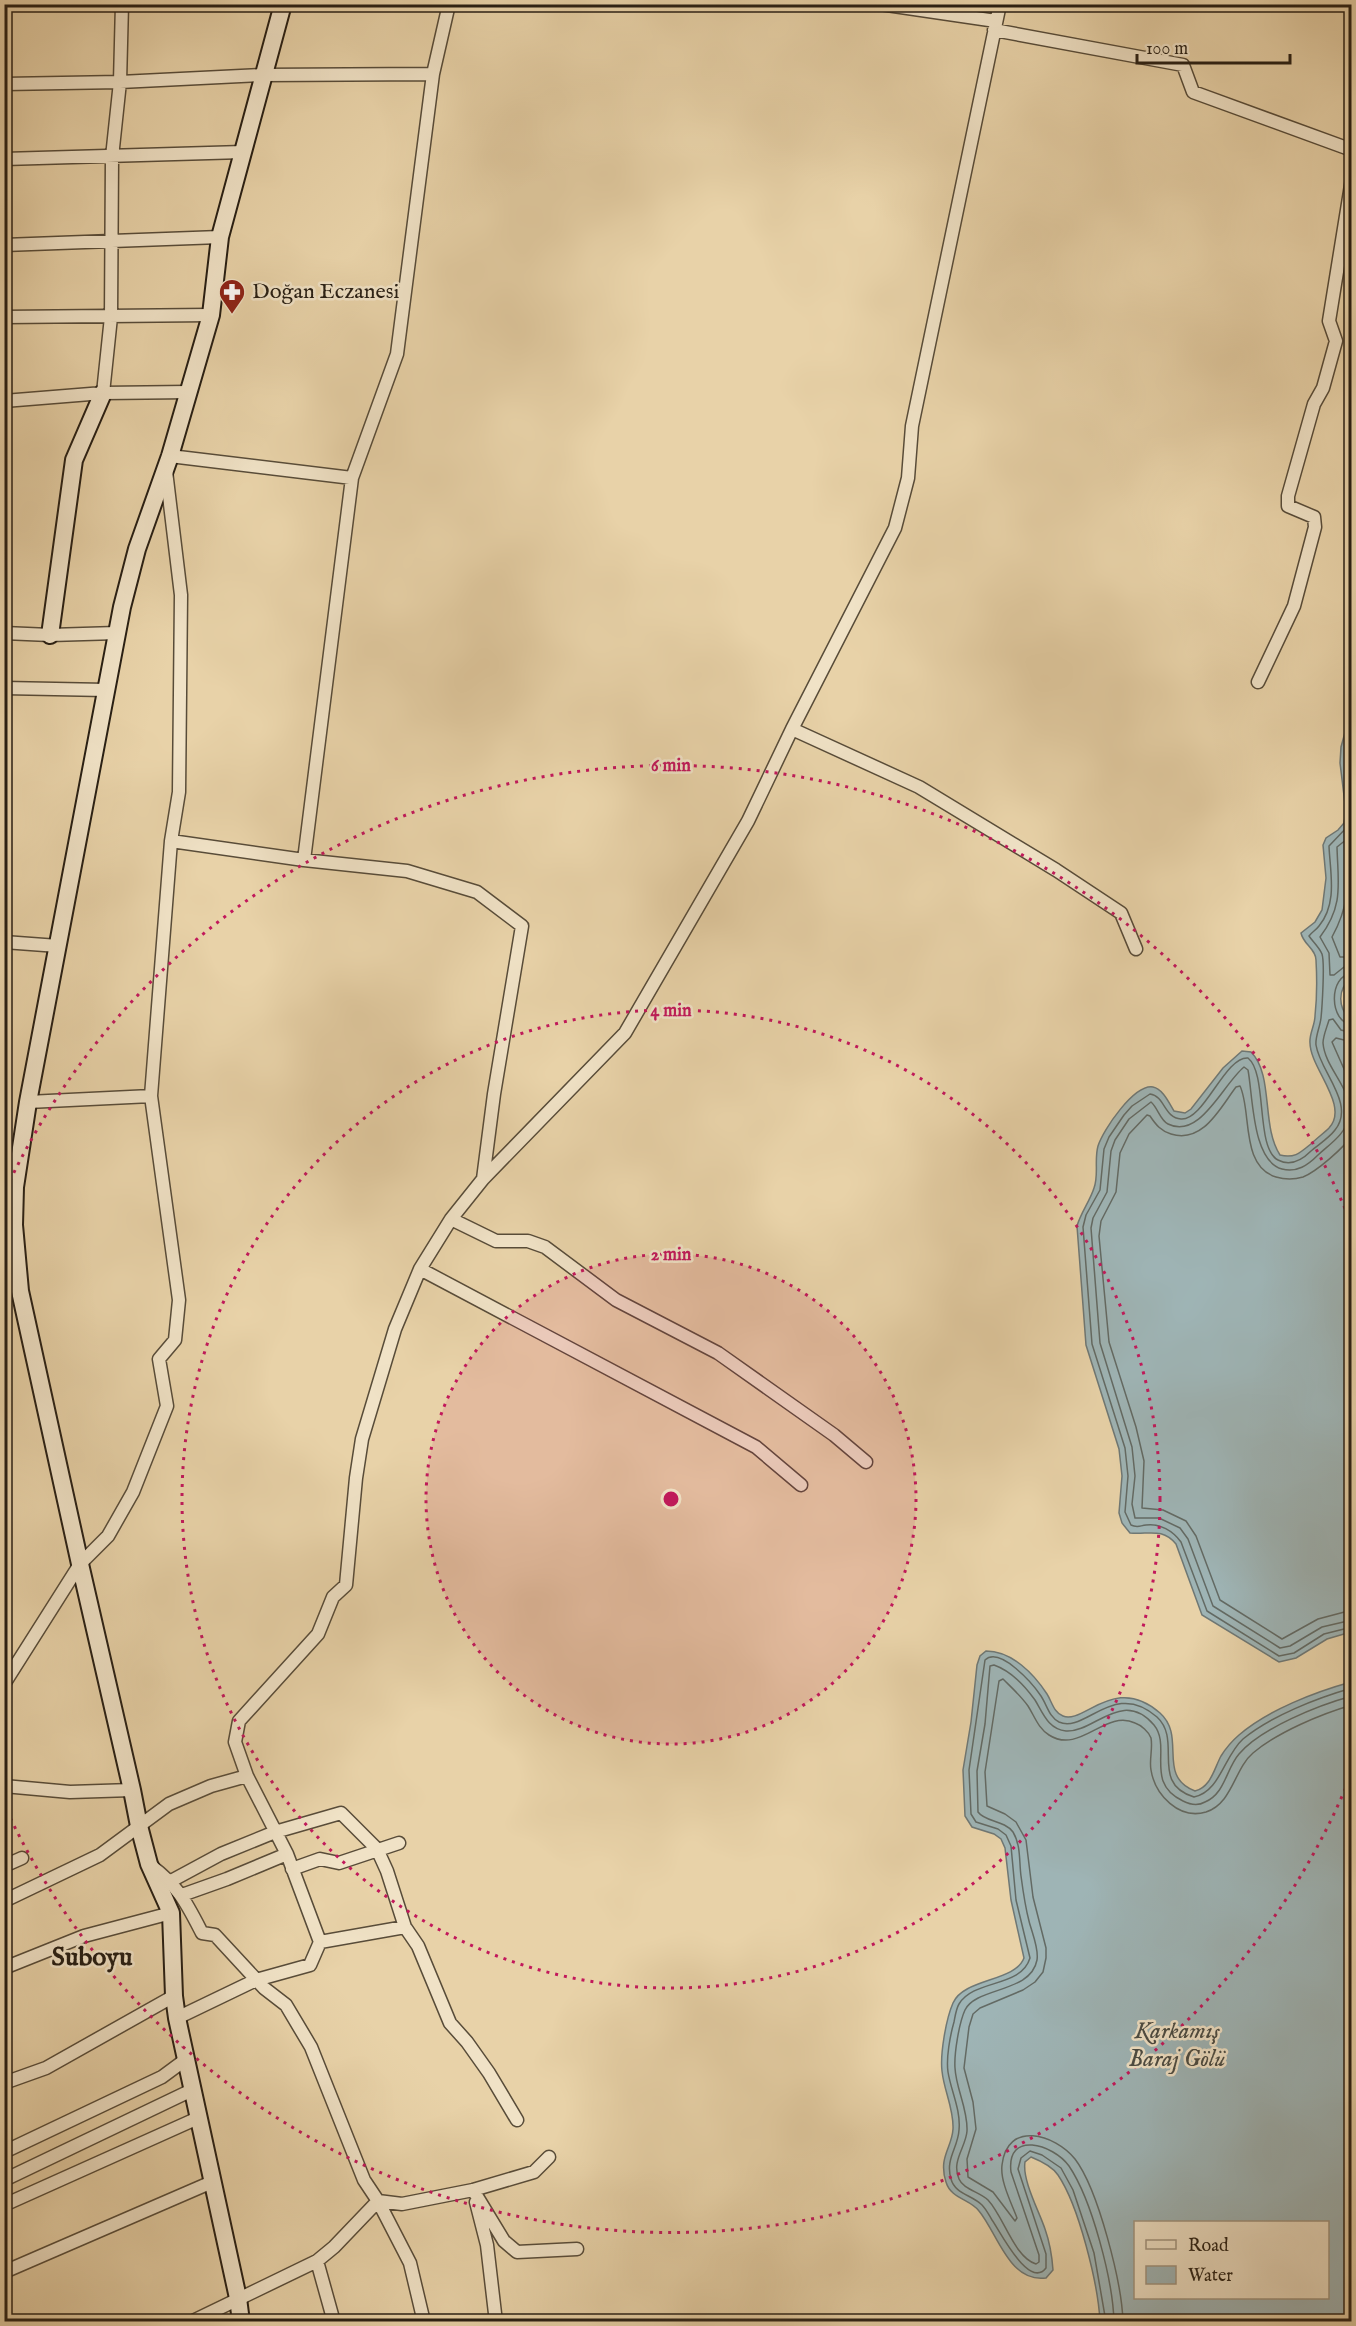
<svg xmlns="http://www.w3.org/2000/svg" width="1356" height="2326" font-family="'IM FELL English',serif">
<rect width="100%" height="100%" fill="#e8d2a8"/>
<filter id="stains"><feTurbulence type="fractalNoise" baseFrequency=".00333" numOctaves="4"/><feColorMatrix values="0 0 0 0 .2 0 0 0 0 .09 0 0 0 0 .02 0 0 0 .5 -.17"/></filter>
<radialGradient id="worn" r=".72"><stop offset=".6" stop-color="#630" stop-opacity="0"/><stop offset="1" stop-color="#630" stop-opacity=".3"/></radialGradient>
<path fill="#9eb4b5" stroke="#6f7875" stroke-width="1.5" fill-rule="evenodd" d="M1351,711L1352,977C1337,989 1337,1008 1352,1021L1351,1632L1327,1639L1296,1658L1279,1662L1202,1615L1176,1544C1162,1527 1148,1535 1130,1533L1122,1523L1119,1513L1122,1476L1119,1449L1086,1345L1077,1226C1081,1212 1090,1201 1094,1188C1099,1175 1094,1160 1098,1146C1103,1130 1134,1084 1153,1087C1163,1089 1169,1103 1174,1111L1185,1113L1191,1109L1223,1068L1242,1051L1251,1052C1274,1075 1261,1126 1280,1155C1295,1159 1301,1152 1312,1143C1317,1138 1324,1133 1329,1128C1350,1106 1310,1068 1310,1043C1309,1034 1315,1025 1315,1016C1317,998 1317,978 1316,960C1316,949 1303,944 1301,933L1315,922L1322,910L1326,878L1323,845L1326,838L1338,830L1344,823L1346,812L1340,763L1341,747Z
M986,1651C1012,1651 1034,1674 1047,1694C1052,1702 1054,1713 1063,1716C1083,1725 1115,1673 1160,1713C1187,1737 1156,1776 1195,1791C1211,1787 1214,1769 1221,1756C1226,1748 1232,1741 1239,1735C1268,1710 1315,1692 1351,1682V2321H1100C1098,2284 1079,2206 1058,2175C1052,2166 1041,2161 1031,2157L1025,2162C1022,2180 1039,2211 1045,2229C1050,2243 1052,2256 1053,2270L1046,2278C1009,2283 998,2234 979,2211C970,2199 951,2199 946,2182C938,2157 952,2148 953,2129C954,2109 944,2091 942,2071C940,2054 946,2019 953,2003C964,1978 1015,1982 1024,1958L1011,1900L1005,1848L1001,1839L994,1834L972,1827L965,1816L963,1770L971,1722L977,1665L980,1656ZM1136,2222H1328V2298H1136Z"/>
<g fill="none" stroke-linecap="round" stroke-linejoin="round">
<path stroke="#636a64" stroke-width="1.5" d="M1352,733L1346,763L1351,811L1350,824L1329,846C1330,872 1338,903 1319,926C1316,930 1312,932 1309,936C1313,942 1319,947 1322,954C1325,963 1322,1008 1321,1018C1320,1027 1315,1037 1316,1045C1320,1072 1356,1104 1335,1130C1329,1138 1318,1145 1311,1151C1302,1160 1291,1167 1278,1160C1255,1148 1268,1074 1248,1058C1225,1056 1204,1121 1181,1119C1164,1118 1165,1096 1150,1094L1132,1106L1124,1115L1109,1137L1104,1149L1100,1190L1086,1215L1083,1227L1092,1344L1125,1448L1128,1476L1125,1512L1131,1525C1137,1528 1139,1526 1146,1525C1160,1523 1173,1531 1181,1542L1207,1611L1279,1656L1294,1653L1324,1634L1352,1627
M1352,835L1337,847C1338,884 1344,905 1320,937L1329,953L1330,975H1334L1344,967L1352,966
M1352,848L1346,853C1348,888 1349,906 1332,937L1340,957H1352
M1352,973C1328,976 1329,1022 1352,1025
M1352,1033L1341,1030L1333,1019L1329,1020C1327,1027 1323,1036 1323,1043C1325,1069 1354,1090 1349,1116C1346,1134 1331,1143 1318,1155C1308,1165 1297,1173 1282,1169C1252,1161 1253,1096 1248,1070L1244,1067C1223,1084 1200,1140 1168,1124C1160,1120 1158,1108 1151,1102L1129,1119L1115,1140L1111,1151L1107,1192L1093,1218L1091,1228L1100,1343L1132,1447L1135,1476L1132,1504L1135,1518H1159L1180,1528L1188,1539L1213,1606L1280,1648L1290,1646L1322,1627L1352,1620
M1352,1042L1336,1038L1332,1042L1352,1087
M1352,1135C1345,1147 1316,1172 1303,1177C1293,1180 1286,1180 1276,1177C1240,1166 1252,1111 1240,1086L1236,1087C1220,1108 1203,1144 1171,1134C1161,1131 1156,1125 1150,1116L1147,1115L1129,1134L1120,1153L1116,1192L1101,1221L1099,1236L1109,1342L1136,1427L1144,1461L1142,1508L1163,1510L1186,1521L1196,1536L1220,1600L1282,1639L1318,1619L1352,1610
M1106,2322L1094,2253L1073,2190L1061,2168L1042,2155L1030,2151L1021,2158L1018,2169L1046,2254V2268C1029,2290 1000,2231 992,2220C989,2215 986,2209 982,2205C972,2195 955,2194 951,2179C945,2159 958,2148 959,2130C961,2110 951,2091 948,2072C946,2058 950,2036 954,2022C955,2017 956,2009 959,2004C974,1979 1021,1988 1030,1958L1016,1900L1011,1846L1006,1835L998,1829L976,1822L971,1814L969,1770L985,1660C1000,1646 1033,1684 1041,1696C1047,1705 1049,1717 1059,1722C1085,1734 1114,1679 1157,1717C1183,1741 1149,1783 1194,1797C1220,1792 1224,1756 1243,1739C1271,1716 1317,1698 1352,1688
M1114,2322C1113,2281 1092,2200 1069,2166C1053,2144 1006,2130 1011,2172L1039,2255V2262L1036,2264C1014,2257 1004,2217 988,2200C980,2192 963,2189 959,2179C951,2161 966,2147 967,2131C968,2109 956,2089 955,2068C954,2054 959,2023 965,2010C976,1987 1031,1993 1037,1960C1039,1948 1032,1933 1029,1921C1025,1906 1023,1891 1021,1876C1019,1861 1021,1845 1013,1832C1004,1820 985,1822 978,1812L977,1771L985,1724L990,1666L994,1665C1011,1671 1025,1686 1035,1700C1043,1713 1048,1729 1066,1731C1094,1733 1122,1688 1154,1725C1172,1747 1144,1783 1183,1801C1191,1805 1198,1806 1205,1802C1225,1794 1226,1769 1239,1754C1261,1728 1319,1705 1352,1696
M1123,2322C1122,2283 1098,2189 1075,2159C1055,2134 1007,2120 1002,2165C1000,2181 1011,2202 1017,2218L1015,2221L993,2192L968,2177L967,2159L976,2129L973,2102L964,2068L969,2027L973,2014L980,2008L1023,1990L1035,1982L1043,1972L1046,1958V1948L1033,1897L1026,1840L1016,1822L1005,1814L987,1806L985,1772L999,1681L1003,1679C1012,1688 1021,1696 1028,1706C1035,1717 1038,1728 1049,1735C1080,1755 1105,1709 1135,1723C1141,1725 1149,1732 1151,1738C1153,1749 1149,1760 1151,1770C1155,1795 1179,1820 1206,1812C1233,1803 1234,1769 1253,1753C1278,1732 1321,1714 1352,1705"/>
<g stroke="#584c39" stroke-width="15">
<path id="street" d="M880,4L996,21
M994,30L1183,65L1193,92L1352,150
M4,84L120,82L263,75L433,74
M4,159L243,152
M4,245L220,237
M4,317L211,315
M103,393L111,317L112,157L120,82L122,4
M4,401L103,393L189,392
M170,456L352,478
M4,633L50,635L117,633
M1258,682L1294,606L1315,527L1314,517L1288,506V496L1314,404L1323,388L1336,341L1329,321L1352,179
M4,688L106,690
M792,729L919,787L1056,870L1121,913L1136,949
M171,841L304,860L407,871L477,892L522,926L494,1094L483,1179
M304,860L352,478L397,354L433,74L449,4
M4,942L58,946
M28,1102L151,1096
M451,1219L496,1241H528L545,1247L616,1300L718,1353L834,1435L866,1462
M420,1269L756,1447L801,1485
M4,1684L80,1564L108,1536L133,1492L167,1406L159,1359L175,1340L179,1300L151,1096L171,841L179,792L181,595L166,471
M4,1786L70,1792L132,1790
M150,1865C179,1887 186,1902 202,1933L215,1935L264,1988L286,2005L311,2047L364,2180L378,2201L410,2263L424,2322
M4,1866L22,1858
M292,1869L320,1859L339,1863L399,1843
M171,1881L221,1854L275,1832L341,1813L377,1849L387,1871L405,1927L418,1946L450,2023L467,2042L489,2073L517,2120
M182,1895L227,1879L287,1854
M4,1901L100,1855L169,1804L211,1786L247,1776
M320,1942L405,1927
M4,1968L84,1936L171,1913
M177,2018L256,1980L310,1965L320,1942L287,1854L247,1776L235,1742L239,1721L318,1634L333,1597L346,1585L356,1478L362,1439L395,1329L420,1269L451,1219L483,1179L625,1033L748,821L792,729L895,528L908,478L912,426L1000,4
M4,2083L46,2068L174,1996
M4,2152L162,2077L185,2060
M4,2180L192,2090
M473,2190L504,2241L517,2252L577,2249
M476,2202L487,2245L496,2322
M4,2205L198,2118
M317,2261L334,2322
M4,2272L212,2182
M191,2322L317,2261L334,2247L378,2201L402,2204L473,2190L534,2172L549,2157"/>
</g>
<g stroke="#281f14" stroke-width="20">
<path id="secondary" d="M50,635L74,460L103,393
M241,2322L238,2298L177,2018L174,1996L171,1913L149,1864L139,1826L132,1790L80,1564L20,1291L14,1225L15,1187L28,1102L122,607L137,549L170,456L211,315L220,237L283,4"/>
</g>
<use href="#street" stroke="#f0e2c6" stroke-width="12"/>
<use href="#secondary" stroke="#f0e2c6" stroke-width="16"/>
</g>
<circle cx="671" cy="1499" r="245" fill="#c2185b" fill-opacity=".12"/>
<g fill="none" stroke="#c2185b" stroke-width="3" stroke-dasharray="3 6">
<circle cx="671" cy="1499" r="245"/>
<circle cx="671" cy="1499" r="489"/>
<path d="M1349 1780A734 734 0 0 1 6 1809M6 1189A734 734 0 0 1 1349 1218"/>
</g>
<defs>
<g id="pharmacy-pin" transform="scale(1.35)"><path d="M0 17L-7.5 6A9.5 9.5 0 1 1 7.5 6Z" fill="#8f2418" stroke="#f0e2c6"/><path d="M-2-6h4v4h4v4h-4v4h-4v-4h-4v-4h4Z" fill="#fff"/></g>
</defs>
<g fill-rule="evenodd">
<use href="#pharmacy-pin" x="232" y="292"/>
</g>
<g text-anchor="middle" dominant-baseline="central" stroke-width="5" stroke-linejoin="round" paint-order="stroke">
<g font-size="22" fill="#281f14" stroke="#f0e2c6" text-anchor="start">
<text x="252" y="292">Doğan Eczanesi</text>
</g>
<g font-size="24" font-style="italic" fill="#4b4c44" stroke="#f0e2c6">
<text x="1177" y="2031">Karkamış<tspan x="1177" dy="28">Baraj Gölü</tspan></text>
</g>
<g font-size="26" font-weight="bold" fill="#281f14" stroke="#f0e2c6">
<text x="92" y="1957">Suboyu</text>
</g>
</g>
<circle cx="671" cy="1499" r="9" fill="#c2185b" stroke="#f0e2c6" stroke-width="3"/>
<g font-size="18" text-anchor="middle" font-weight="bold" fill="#c2185b" stroke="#f0e2c6" stroke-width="5" stroke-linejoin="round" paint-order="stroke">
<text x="671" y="771">6 min</text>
<text x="671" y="1016">4 min</text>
<text x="671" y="1260">2 min</text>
</g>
<rect width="1356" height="2326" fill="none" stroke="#e8d2a8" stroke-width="24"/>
<rect x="6" y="6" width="1344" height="2314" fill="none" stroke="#281f14" stroke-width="3"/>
<rect x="12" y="12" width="1332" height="2302" fill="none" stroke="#281f14" stroke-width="1.5"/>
<rect x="1134" y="2221" width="195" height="78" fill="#f0e2c6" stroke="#a0947f" stroke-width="1.5"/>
<rect x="1146" y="2240" width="30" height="9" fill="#f0e2c6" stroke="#a0947f" stroke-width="1.5"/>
<text x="1188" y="2251" font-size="18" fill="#281f14">Road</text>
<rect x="1146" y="2266" width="30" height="18" fill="#9eb4b5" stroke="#a0947f" stroke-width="1.5"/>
<text x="1188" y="2281" font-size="18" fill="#281f14">Water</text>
<path d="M1137 54v9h153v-9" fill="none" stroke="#281f14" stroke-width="3"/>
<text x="1146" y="54" font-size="18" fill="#281f14" stroke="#f0e2c6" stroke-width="4.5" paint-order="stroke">100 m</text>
<rect width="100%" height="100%" filter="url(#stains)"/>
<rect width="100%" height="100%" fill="url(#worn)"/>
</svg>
